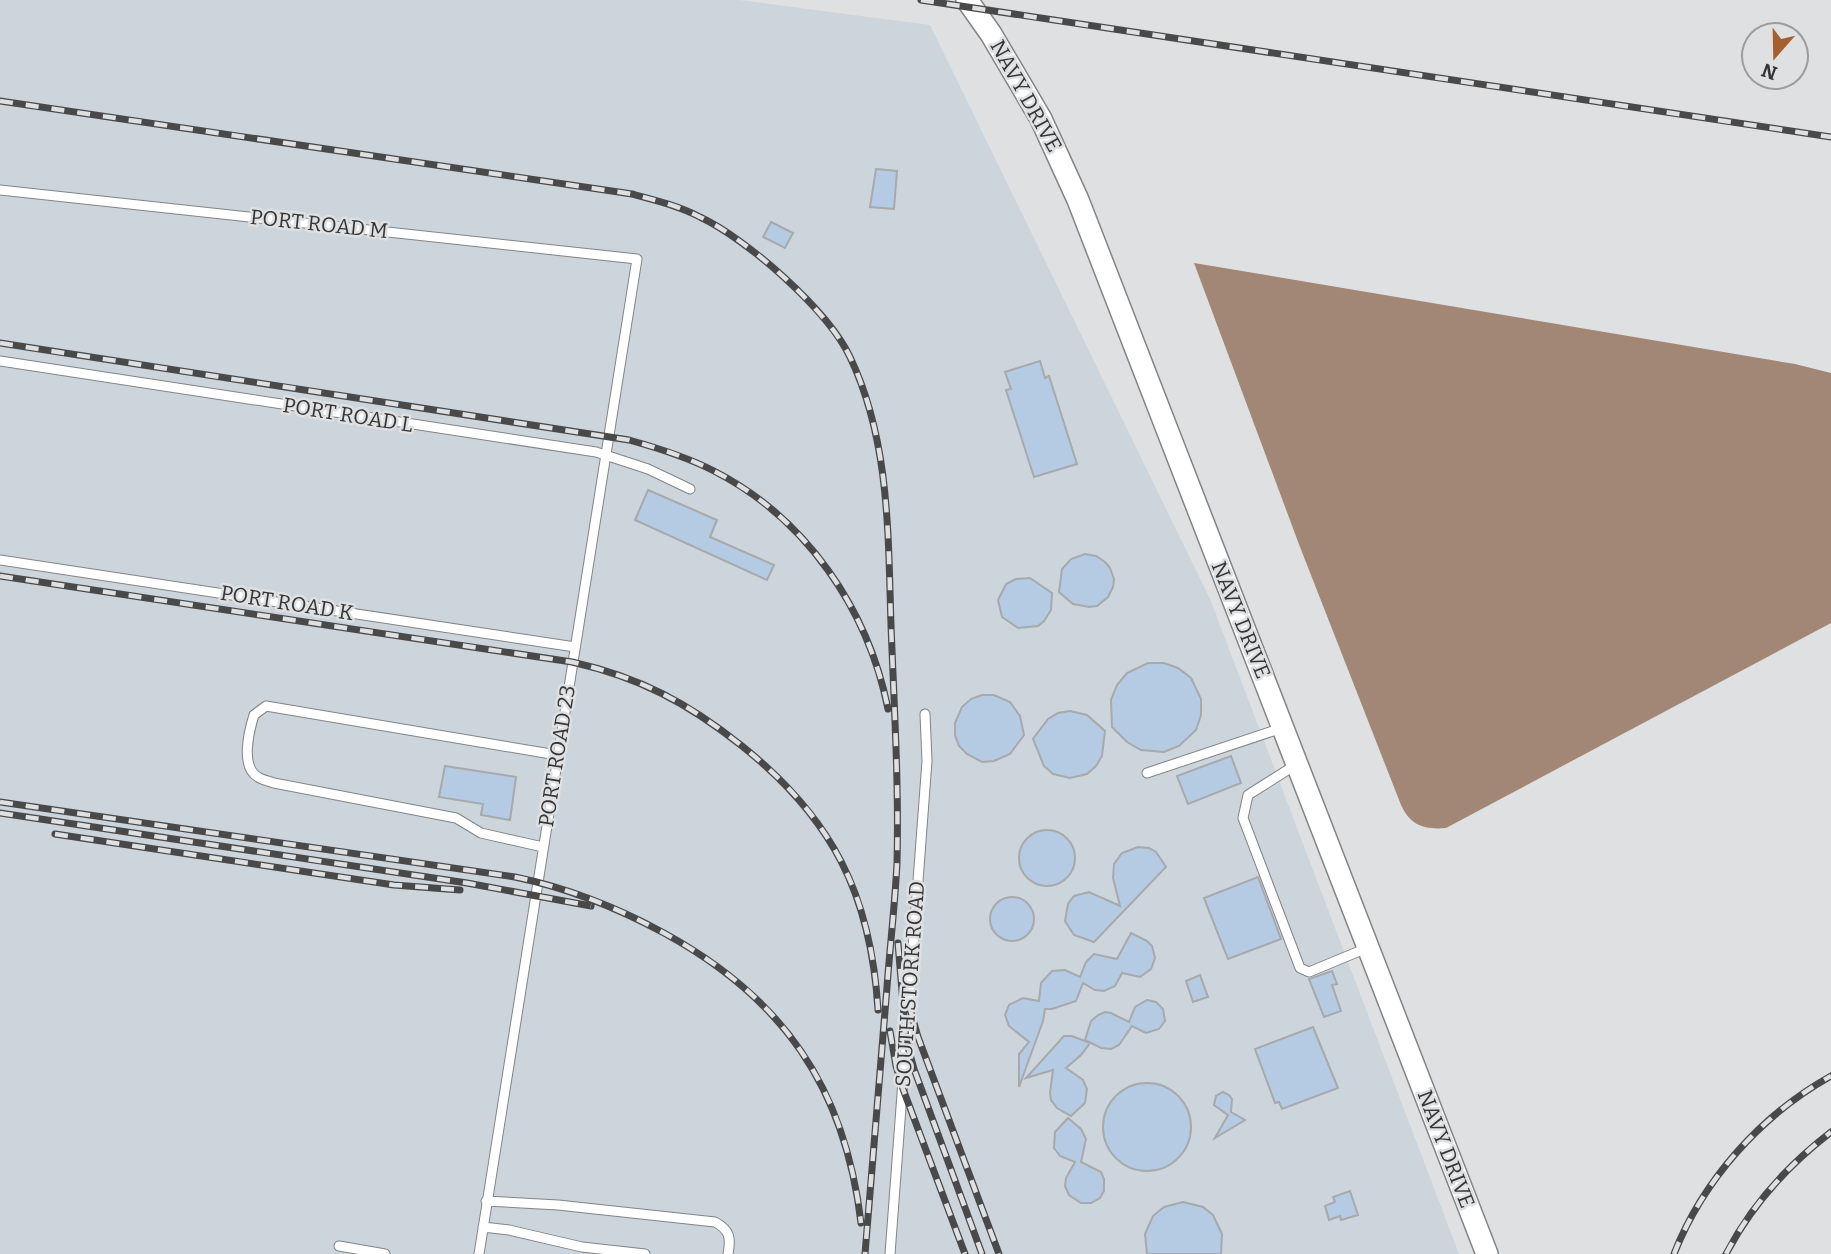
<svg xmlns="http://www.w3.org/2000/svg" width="1831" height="1254" font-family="Bitter,serif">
<rect width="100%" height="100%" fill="#dee0e2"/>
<path fill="#ccd4dc" d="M0,0H739L930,25L1210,599L1459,1254H0Z"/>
<path fill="#a38776" d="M1194,263L1795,364L1831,373V623L1446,828C1424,830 1410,825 1401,805L1300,547Z"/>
<path fill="#b4cbe3" stroke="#a7a9ab" stroke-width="2" d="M876,169L897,171L894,209L870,207Z
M771,222L793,233L785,248L763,237Z
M1040,361L1045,378L1049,376L1077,464L1034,477L1006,390L1011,389L1005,372Z
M648,490L717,520L710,537L774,565L767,580L635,520Z
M1085,554L1096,556L1105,562L1110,568L1114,579L1113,587L1108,597L1097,606L1089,607L1073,604L1059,592L1062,569L1071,559Z
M1030,578L1052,593L1051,610L1044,621L1038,626L1018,628L1002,617L998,600L1006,584L1016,579Z
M1148,663H1164L1178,668L1191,678L1201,699V715L1196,730L1179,746L1164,752L1141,750L1127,742L1112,727L1111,700L1117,685L1127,673Z
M982,695H994L1010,702L1020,716L1024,735L1010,754L994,761L982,762L967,754L959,746L955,735V723L962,707L971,699Z
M1070,711L1087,715L1105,731L1102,756L1096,766L1087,774L1070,778L1053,774L1044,766L1033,739L1048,719L1058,713Z
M1231,756L1241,783L1188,804L1177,776Z
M445,766L516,777L510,820L481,815L483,804L439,797Z
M1019 858a28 28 0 1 1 56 0a28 28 0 1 1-56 0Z
M1138,847L1149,848L1156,852L1166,867L1094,942L1074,935L1065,921L1068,904L1074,896L1089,892L1120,906L1113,878L1114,864L1122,853Z
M1258,877L1281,939L1228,959L1204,898Z
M990 919a22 22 0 1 1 44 0a22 22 0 1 1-44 0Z
M1131,933L1147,941L1152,946L1155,958L1151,969L1140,977L1122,973L1115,986L1104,991L1095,990L1083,983L1076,1001L1052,1009H1045L1043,1021L1019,1087V1054L1029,1042L1009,1026L1005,1015L1009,1005L1023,998L1039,1001L1041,983L1052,971L1065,970L1080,977L1086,962L1094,954L1117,959Z
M1332,971L1337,984L1332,985L1341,1011L1324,1017L1309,979Z
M1200,975L1208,997L1193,1002L1186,981Z
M1147,1000L1156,1002L1163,1009L1165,1021L1159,1029L1146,1033L1132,1026L1119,1045L1111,1049L1101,1048L1085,1040L1091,1021L1098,1015L1105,1012L1111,1013L1129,1022L1135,1007Z
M1313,1027L1338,1088L1282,1109L1279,1102L1275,1103L1255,1049Z
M1064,1036H1072L1090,1043L1081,1055L1066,1068L1083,1080L1087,1089L1085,1103L1071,1116L1057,1108L1051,1100L1050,1093L1053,1070L1026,1078Z
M1103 1127a44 44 0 1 1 88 0a44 44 0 1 1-88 0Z
M1223,1092L1229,1095L1232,1099L1231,1112L1245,1120L1215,1138L1228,1115L1214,1105L1216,1096Z
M1068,1118L1081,1129L1086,1139L1081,1162L1101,1172L1104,1179V1191L1100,1198L1091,1203H1081L1069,1195L1065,1186L1066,1178L1075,1162L1060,1156L1054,1148L1055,1132Z
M1350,1191L1358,1215L1341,1220L1340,1216L1329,1220L1325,1206L1335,1202L1333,1197Z
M1183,1202L1203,1207L1213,1215L1222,1234L1221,1254H1147L1145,1234L1153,1216L1164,1207Z"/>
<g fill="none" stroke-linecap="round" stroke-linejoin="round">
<g stroke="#828486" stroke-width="11">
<path id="service" d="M0,190L637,259L479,1254
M0,361L596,452L648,469L690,489
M0,560L575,647
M1297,764L1248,795L1243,818L1300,968L1309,972L1367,948
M1147,773L1282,728
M543,847L481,833L456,818L274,783C269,781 262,780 258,777C240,767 249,731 254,715L266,706L557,755
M486,1201L558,1205L715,1222C730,1230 731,1238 728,1254
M483,1227L509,1230L582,1247L645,1254
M339,1246L385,1254
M890,1254L927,761L925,714"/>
</g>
<g stroke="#828486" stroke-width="24">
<path id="tertiary" d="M967,0L991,34L1041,119L1078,200L1487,1254"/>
</g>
<use href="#service" stroke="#fff" stroke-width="9"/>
<use href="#tertiary" stroke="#fff" stroke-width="21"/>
<g stroke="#49494a" stroke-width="7">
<path id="rail" d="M921,0L1831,137
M0,101L632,194C655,200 679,206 700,217C747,239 828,310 850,357C890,441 888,534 891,625C894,704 899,784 897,863C895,904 890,946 887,987C880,1076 872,1165 865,1254
M0,343L629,440C658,448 687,457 714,471C806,518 868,609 888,709
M0,576L572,662C639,677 688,703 742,746C832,818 871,894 878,1010
M0,802L515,877C568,888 616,907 664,933C783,998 845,1087 861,1223
M0,813L467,883L591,906
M55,834L394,885L460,890
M898,943L906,1040L914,1069L982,1254
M910,1009L918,1037L999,1254
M890,1031L896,1066L903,1089L965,1254
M1674,1254C1703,1180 1761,1115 1831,1076
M1726,1254C1751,1206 1788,1165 1831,1132"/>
</g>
<use href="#rail" stroke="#dee0e2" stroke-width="4.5" stroke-dasharray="13" stroke-linecap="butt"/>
</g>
<g text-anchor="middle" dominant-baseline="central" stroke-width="5" stroke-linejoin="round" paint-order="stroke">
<g font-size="21" fill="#353536" stroke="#dee0e2">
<text transform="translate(1026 96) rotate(61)">NAVY DRIVE</text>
<text transform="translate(319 224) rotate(6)">PORT ROAD M</text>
<text transform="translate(348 415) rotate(9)">PORT ROAD L</text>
<text transform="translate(287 603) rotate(9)">PORT ROAD K</text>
<text transform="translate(1241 620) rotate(68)">NAVY DRIVE</text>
<text transform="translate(557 756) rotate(-81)">PORT ROAD 23</text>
<text transform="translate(910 984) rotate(-86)">SOUTH STORK ROAD</text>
<text transform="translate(1446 1149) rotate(69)">NAVY DRIVE</text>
</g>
</g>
<g transform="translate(1775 56) rotate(200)"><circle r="33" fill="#dee0e2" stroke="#9a9c9d" stroke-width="2"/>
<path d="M0-5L12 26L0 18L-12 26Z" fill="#a56032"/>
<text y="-10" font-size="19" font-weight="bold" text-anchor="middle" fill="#353536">N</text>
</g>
</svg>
